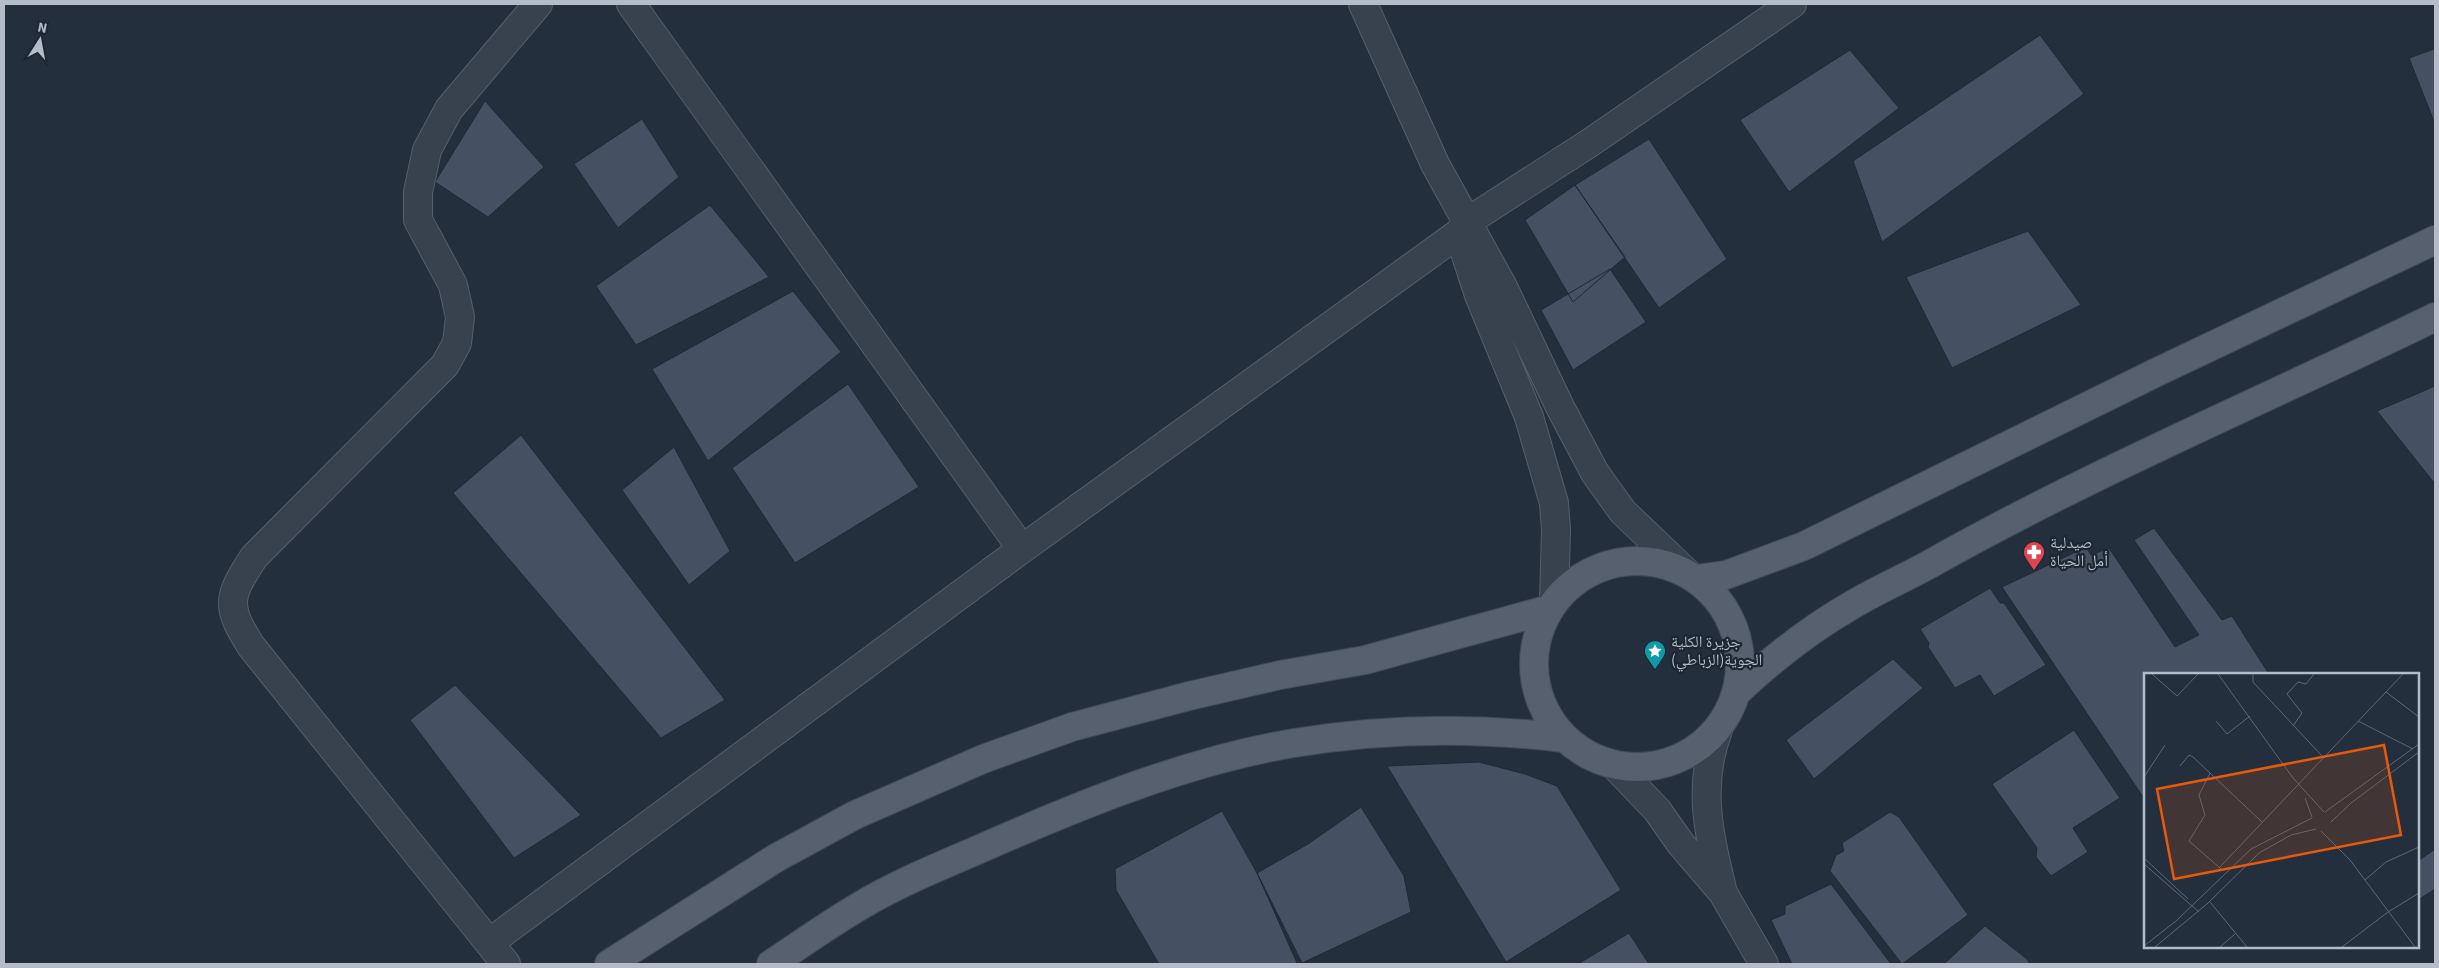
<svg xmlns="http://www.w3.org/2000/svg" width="2439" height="968" font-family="'Source Sans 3','Noto Naskh Arabic',sans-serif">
<rect width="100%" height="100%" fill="#242f3e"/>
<path fill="#455162" stroke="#1f2835" d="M2040,35L2084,94L1882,242L1853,161Z
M2434,49L2435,52V124L2409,58Z
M1850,50L1899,108L1789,192L1740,120Z
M485,101L544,167L488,217L435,182Z
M642,119L679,177L618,228L574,164Z
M1649,139L1727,259L1659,308L1575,185Z
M1575,185L1625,257L1573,302L1525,220Z
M710,205L769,277L636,345L596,286Z
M2028,231L2081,305L1952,368L1906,277Z
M1610,269L1646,322L1573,370L1541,310Z
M793,291L841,352L708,461L652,369Z
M848,384L919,487L795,563L732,468Z
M2435,386V484L2377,411Z
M521,435L725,700L661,738L453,493Z
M674,447L730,551L689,585L622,490Z
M2154,528L2222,620L2232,616L2269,674H2145V800L2002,587L2086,547L2091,555L2109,548L2175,647L2199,635L2134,540Z
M1990,588L2000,603H2004L2046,665L1994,696L1980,675L1955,688L1928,647L1929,643L1920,629Z
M1893,659L1923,688L1814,779L1786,740Z
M455,685L581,815L514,858L410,720Z
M2074,730L2120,798L2073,828L2088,852L2051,876L2036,857L2037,848L1992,784Z
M1479,762L1525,774L1557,786L1621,890L1506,962L1387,766Z
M1361,807L1404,876L1411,912L1302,963L1257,873L1308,844Z
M1222,811L1257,873L1297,963L1295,964H1159L1116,890L1115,869Z
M1890,812L1899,817L1968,915L1902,964L1830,871L1836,855L1844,851L1842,843Z
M2435,849V889L2418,900V861Z
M1831,884L1891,964H1792L1771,920L1785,914V906Z
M1985,926L2027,959L2030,964H1944Z
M1629,933L1649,964H1578Z"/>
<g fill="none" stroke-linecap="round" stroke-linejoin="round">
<g stroke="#565f6c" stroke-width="30">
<path id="minor" d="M631,4L1022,549
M1363,4L1435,164L1503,287L1560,407L1595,473L1623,512L1687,573
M1459,234L1479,295L1529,417L1554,503L1556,530L1554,602
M1718,730C1697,786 1709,834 1722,889
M1615,766L1657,810L1681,844L1723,893L1764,964
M489,943L1022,549L1459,233L1467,222L1588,144L1792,4
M506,964L251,646C225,605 228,597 254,557L445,365L457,343L460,317L453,285L418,220V192L427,150L449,109L538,4"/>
</g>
<g stroke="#414a57" stroke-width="30">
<path id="major" d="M1534 664a103 103 0 1 1 206 0a103 103 0 1 1-206 0Z
M1696,579L1726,575L1804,546L2155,373L2435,240
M1738,691C1772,659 1812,628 1852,605C1877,590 1905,578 1930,564C2093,472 2267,399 2435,317
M609,964L776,858L855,815L983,759L1072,727L1189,696L1280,675L1365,660L1550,609
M771,964C800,945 829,924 860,906C898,883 941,866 982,848C1082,804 1187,761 1294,743C1384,728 1474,727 1564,738"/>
</g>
<use href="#minor" stroke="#38414e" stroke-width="28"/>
<use href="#major" stroke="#56606e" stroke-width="28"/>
</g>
<defs>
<g id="pharmacy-pin" transform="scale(1.125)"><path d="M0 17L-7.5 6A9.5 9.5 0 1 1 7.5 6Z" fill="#e0444e" stroke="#1d2633"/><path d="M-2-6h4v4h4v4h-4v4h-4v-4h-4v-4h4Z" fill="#fff"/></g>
<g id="sight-pin" transform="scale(1.125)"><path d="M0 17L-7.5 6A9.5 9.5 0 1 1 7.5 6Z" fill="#0f9aa8" stroke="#1d2633"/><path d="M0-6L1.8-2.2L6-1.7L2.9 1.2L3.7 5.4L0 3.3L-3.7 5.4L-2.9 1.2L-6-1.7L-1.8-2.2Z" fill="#fff"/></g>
</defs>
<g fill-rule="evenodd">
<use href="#pharmacy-pin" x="2034" y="552"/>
<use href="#sight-pin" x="1655" y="651"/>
</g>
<g text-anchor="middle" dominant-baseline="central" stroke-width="4.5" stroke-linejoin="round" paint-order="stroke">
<g font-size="16" fill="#b4bcc9" stroke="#1d2633" text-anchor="start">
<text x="2050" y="543">صيدلية<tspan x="2050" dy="18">أمل الحياة</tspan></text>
<text x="1671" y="642">جزيرة الكلية<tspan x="1671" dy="18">الجوية(الزباطي)</tspan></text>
</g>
</g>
<g transform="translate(2144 673)">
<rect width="275" height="275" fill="#242f3e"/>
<path fill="none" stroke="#5e6776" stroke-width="1" d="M8,1L33,23L54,1M74,1L149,105L180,139M109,1V9L179,84M242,19L275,44M72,48L83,61L106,43M214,48L269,76M149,53L158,40L143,21L154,9L162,11L170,1M36,93L45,82L49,84L118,149M66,100L55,122L61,142L45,168L77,196M0,104L21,72M161,125L168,144M181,139L275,71M187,149L207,130L275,79M177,158L206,187L271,274M0,185L44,226M0,191L55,239M75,195L259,1M221,207L242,189L275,174M66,229L103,274M0,273L32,248L107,176L168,145M11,274L64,230L115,180L147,162L172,156M76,274L91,261M198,274L244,239L275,220"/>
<path fill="#e8590c" fill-opacity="0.15" stroke="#e8590c" stroke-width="2.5" d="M240,72L257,162L30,206L13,116Z"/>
<rect width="275" height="275" fill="none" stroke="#b4bcc9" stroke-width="2.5"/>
</g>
<rect width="2439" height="968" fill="none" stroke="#b4bcc9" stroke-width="10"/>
<g transform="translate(40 40) rotate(11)" stroke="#1d2633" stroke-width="4" paint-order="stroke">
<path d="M0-4L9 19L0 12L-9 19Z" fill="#b4bcc9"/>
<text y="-8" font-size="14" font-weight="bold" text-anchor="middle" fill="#b4bcc9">N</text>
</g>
</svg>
